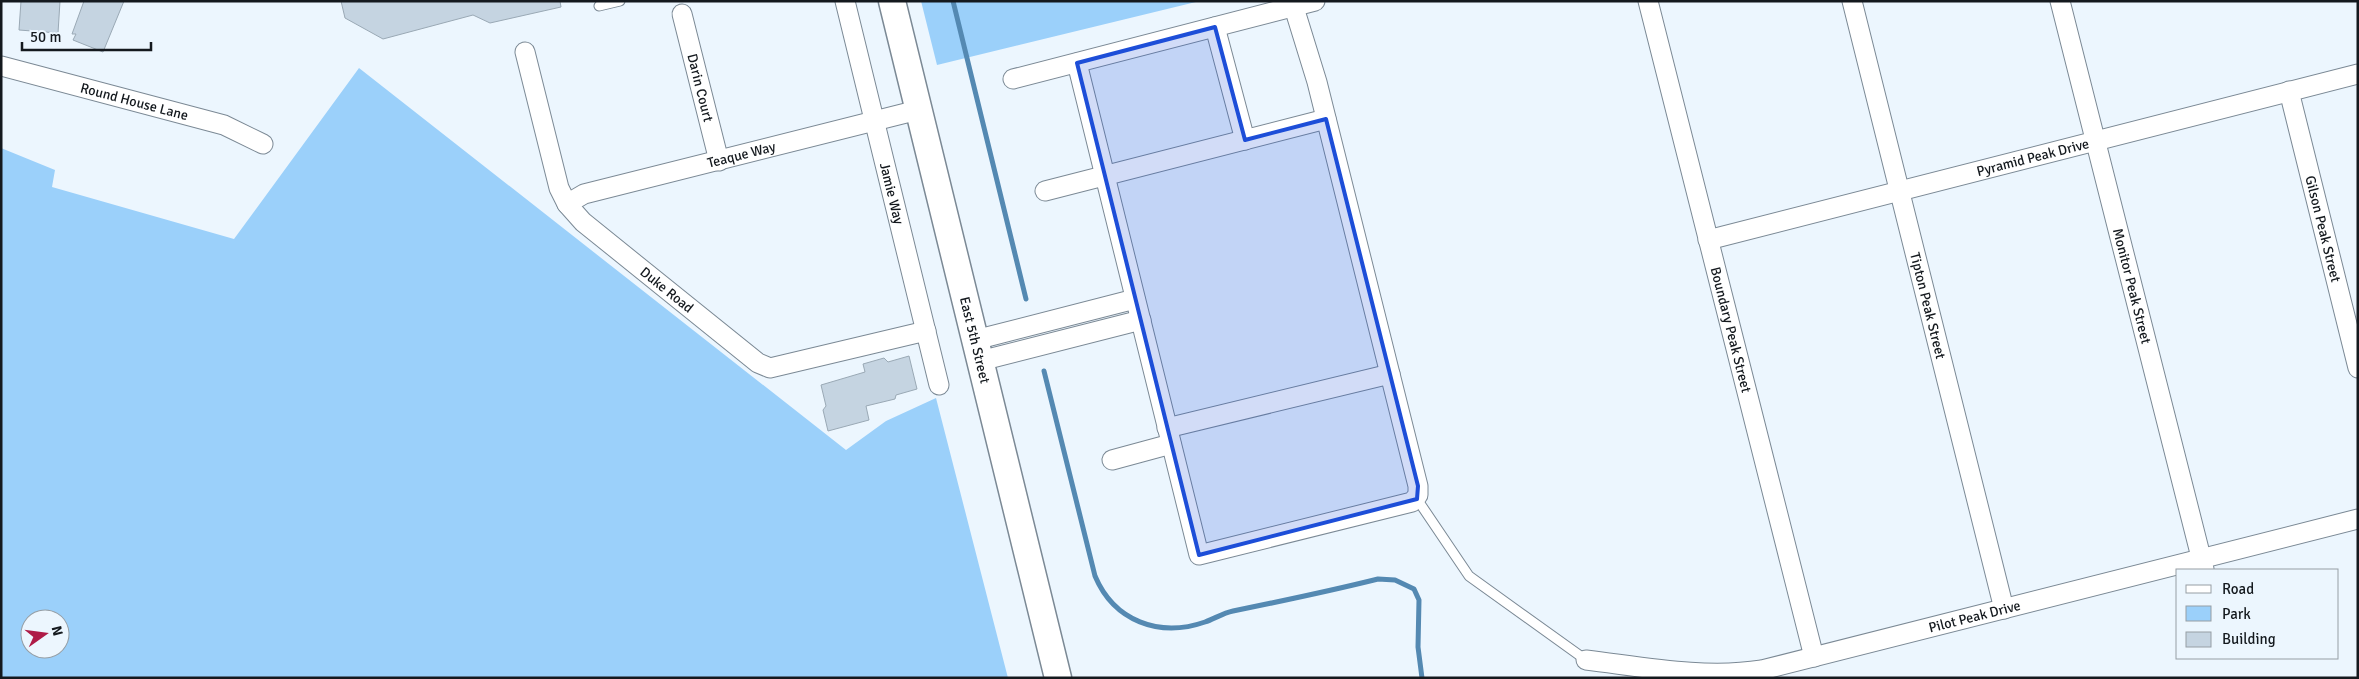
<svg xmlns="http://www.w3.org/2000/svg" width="2359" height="679" font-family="Signika,sans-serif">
<rect width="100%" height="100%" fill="#ecf6fe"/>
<path fill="#9bd0fa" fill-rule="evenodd" d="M921,1H1200L937,65Z
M359,68L846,450L886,421L936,398L1008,678H1V148L55,170L52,187L234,239ZM30,619H60V649H30Z"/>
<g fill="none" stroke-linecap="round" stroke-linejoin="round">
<path stroke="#5489b2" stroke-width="5" d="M953,1L1026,299
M1044,371L1095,576C1114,621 1159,638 1205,622C1214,619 1223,613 1233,611C1282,601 1330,591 1378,579L1395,580L1414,589L1419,600L1418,647L1422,678"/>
</g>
<path fill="#c5d4e1" stroke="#9aa9b5" d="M21,1H60L58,33L19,30Z
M84,1H124L103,52L73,40L76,34H72Z
M341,1H560L561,7L490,23L473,15L383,39L345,18Z
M909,356L917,389L896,395L895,399L866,406L869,420L828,431L823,410L826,406L821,385L865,372L863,364L884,358L888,362Z"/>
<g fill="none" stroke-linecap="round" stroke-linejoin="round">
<g stroke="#7b8995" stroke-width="11">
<path id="service" d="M599,6L620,1
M1417,499L1469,576L1586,660"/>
</g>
<g stroke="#7b8995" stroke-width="21">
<g id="minor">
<path id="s1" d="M845,1L939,385"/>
<path id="s2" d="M1648,1L1814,657"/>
<path id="s3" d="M1852,1L2004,609"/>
<path id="s4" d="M2060,1L2204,569"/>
<path id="s5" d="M682,14L719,161"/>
<path d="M1215,27L1245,140"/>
<path id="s6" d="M525,52L559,188L567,204L583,222L758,363L770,368L926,331"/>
<path d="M1077,63L1199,555L1412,502L1418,495V486L1317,82L1292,1"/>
<path id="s7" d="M1,66L224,125L263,144"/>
<path d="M1013,79L1315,1"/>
<path id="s8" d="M2289,91L2358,368"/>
<path d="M1045,191L1326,119"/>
<path id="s9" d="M567,204L584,194L918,110"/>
<path id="s10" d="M1708,240L2358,74"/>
<path d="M975,340L1135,299"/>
<path d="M980,361L1141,320"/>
<path d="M1167,428L1390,374"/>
<path d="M1112,460L1171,444"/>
<path id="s11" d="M1586,660C1644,667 1704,679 1762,670L2358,519"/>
</g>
</g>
<g stroke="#7b8995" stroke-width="29">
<g id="secondary">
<path id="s12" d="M892,1L1058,678"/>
</g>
</g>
<use href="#service" stroke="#fff" stroke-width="9"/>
<use href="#minor" stroke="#fff" stroke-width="19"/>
<use href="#secondary" stroke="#fff" stroke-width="26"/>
</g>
<path fill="#1d4ed8" fill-opacity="0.2" stroke="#1d4ed8" stroke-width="4" stroke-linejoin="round" d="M1215,27L1245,140L1326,119L1418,486L1417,499L1199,555L1077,63Z"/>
<g text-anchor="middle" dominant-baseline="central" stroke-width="4.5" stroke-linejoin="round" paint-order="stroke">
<g font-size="14" fill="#14191e" stroke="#ecf6fe">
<text stroke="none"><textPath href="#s5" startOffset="76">Darin Court</textPath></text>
<text stroke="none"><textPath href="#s7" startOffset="138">Round House Lane</textPath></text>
<text stroke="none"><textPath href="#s9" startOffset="182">Teaque Way</textPath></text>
<text stroke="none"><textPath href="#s10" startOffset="335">Pyramid Peak Drive</textPath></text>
<text stroke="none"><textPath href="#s1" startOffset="198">Jamie Way</textPath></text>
<text stroke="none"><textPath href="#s8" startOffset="142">Gilson Peak Street</textPath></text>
<text stroke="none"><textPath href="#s4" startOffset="294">Monitor Peak Street</textPath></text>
<text stroke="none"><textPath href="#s6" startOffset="290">Duke Road</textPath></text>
<text stroke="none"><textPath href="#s3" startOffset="314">Tipton Peak Street</textPath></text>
<text stroke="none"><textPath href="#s2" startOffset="339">Boundary Peak Street</textPath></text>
<text stroke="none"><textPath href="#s12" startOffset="349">East 5th Street</textPath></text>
<text stroke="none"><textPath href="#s11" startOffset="396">Pilot Peak Drive</textPath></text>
</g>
</g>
<rect width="2359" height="679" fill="none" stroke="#14191e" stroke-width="5"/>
<rect x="2176" y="569" width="162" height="90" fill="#ecf6fe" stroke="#969ea4"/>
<rect x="2186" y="585" width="25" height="8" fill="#ffffff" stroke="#969ea4"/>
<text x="2222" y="594" font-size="15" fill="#14191e">Road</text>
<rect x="2186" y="606" width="25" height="15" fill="#9bd0fa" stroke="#969ea4"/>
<text x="2222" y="619" font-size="15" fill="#14191e">Park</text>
<rect x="2186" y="632" width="25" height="15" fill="#c5d4e1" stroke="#969ea4"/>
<text x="2222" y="644" font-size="15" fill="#14191e">Building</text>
<g transform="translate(45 634) rotate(76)"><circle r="24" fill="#ecf6fe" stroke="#969ea4"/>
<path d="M0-4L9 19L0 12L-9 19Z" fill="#ae1b47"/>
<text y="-8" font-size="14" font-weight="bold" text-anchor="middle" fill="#14191e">N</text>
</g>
<path d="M22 42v8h129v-8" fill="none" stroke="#14191e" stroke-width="2.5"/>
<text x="30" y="42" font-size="15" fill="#14191e" stroke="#ecf6fe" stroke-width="4" paint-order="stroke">50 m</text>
</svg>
